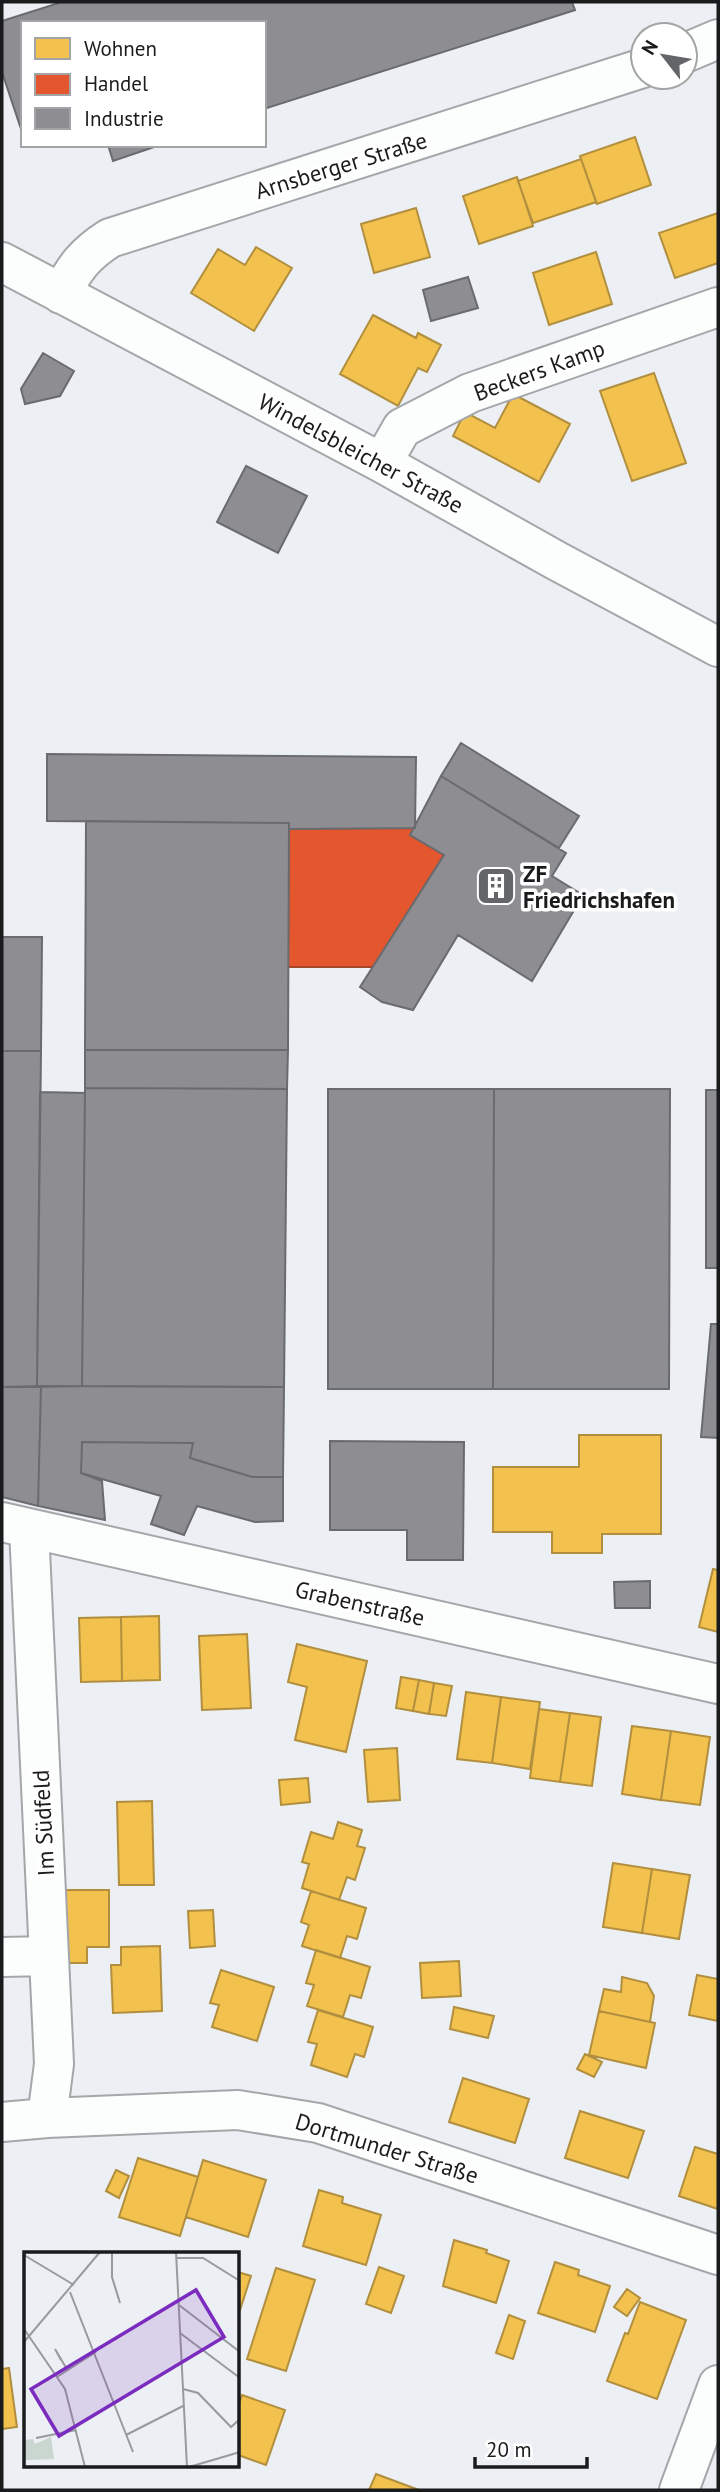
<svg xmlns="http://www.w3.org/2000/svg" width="720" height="2492" font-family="'PT Sans',sans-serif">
<rect width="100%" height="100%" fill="#eceff3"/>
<path fill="#f2c14e" stroke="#b18f3f" stroke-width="2" d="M635,137L651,185L597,204L580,156Z
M581,159L596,202L533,223L518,181Z
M517,177L533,226L479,244L463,196Z
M416,208L430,257L374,273L361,224Z
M718,213V263L675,278L659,233Z
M256,247L292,268L254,331L191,293L218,249L245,265Z
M596,252L612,304L549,325L533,273Z
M373,315L416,338L418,333L441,345L427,372L418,368L398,406L340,374Z
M654,373L686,463L632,481L600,391Z
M513,394L570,424L539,482L453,436L465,412L495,428Z
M579,1435H661V1534H602V1553H552V1532H493V1467H579Z
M713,1569L718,1570V1632L699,1627Z
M159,1616L160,1680L122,1681L121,1617Z
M121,1617L122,1681L81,1682L79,1618Z
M247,1634L251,1708L202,1710L199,1636Z
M297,1644L367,1661L346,1752L295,1740L307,1687L288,1682Z
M401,1677L419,1680L413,1711L396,1708Z
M419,1680L434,1683L429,1714L413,1711Z
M434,1683L452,1686L446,1716L429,1714Z
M466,1692L501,1697L492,1763L457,1759Z
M501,1697L540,1702L530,1769L492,1763Z
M539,1709L570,1713L560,1782L530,1778Z
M570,1713L601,1717L592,1786L560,1782Z
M632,1726L671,1731L661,1800L622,1794Z
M671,1731L710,1737L700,1805L661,1800Z
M397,1748L400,1800L368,1802L364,1750Z
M308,1778L310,1802L281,1805L279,1780Z
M152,1801L154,1885H119L117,1802Z
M338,1822L362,1830L357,1846L365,1848L355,1880L347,1877L339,1900L302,1888L309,1864L302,1862L311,1832L333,1839Z
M613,1863L652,1869L642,1933L603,1927Z
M652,1869L690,1875L679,1939L642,1933Z
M64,1890H109V1947H87V1963H64Z
M311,1891L366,1908L357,1939L347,1936L340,1958L302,1946L309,1925L301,1922Z
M213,1910L215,1946L190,1948L188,1911Z
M160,1946L162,2011L113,2013L111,1965H121V1947Z
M316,1950L370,1967L361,1998L350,1995L343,2017L307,2006L314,1985L306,1983Z
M459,1961L461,1996L422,1998L420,1963Z
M221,1970L274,1987L257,2041L212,2027L219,2005L210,2003Z
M697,1975L718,1979V2021L689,2015Z
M622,1977L647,1983L654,1996L650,2022L599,2011L604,1989L621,1992Z
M454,2007L494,2016L488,2038L450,2029Z
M318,2010L373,2027L364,2057L355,2054L347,2077L311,2065L317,2044L308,2042Z
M599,2011L655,2023L646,2068L589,2055Z
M585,2054L602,2062L594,2077L577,2069Z
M463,2078L529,2099L515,2143L449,2122Z
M580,2111L644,2131L628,2178L565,2158Z
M695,2147L718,2154V2209L679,2196Z
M138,2158L198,2177L180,2236L119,2217Z
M203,2160L266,2180L248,2237L186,2217Z
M116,2170L129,2176L119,2198L106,2191Z
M319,2190L343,2197L342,2203L381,2215L366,2265L303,2246Z
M454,2240L487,2250L486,2253L509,2261L496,2303L443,2286Z
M555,2262L579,2270L578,2275L610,2286L595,2332L538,2313Z
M379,2267L404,2276L391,2313L366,2304Z
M276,2268L315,2280L286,2371L247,2359Z
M238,2272L251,2276L240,2310L238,2309Z
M627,2289L640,2298L627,2316L614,2307Z
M640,2302L686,2320L657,2399L607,2381L625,2333L628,2334Z
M509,2315L525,2321L513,2359L496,2353Z
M9,2368L17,2427L2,2429V2369Z
M242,2395L285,2410L266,2465L238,2455V2406Z
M376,2474L419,2490H369Z"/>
<path fill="#e4572e" stroke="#a74529" stroke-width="2" d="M415,828L410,835L444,855L373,967H288L289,829Z"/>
<path fill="#8d8d92" stroke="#6a6b6f" stroke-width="2" d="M62,2H572L575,10L264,109V23H23V135L2,72V21Z
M108,145H160L113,161Z
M468,277L478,308L431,321L423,290Z
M43,353L74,371L60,396L25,404L21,389Z
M246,466L307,496L278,553L217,522Z
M461,743L579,816L559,848L441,776Z
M47,754L416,757L415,828L289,829V823L47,821Z
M441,776L566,853L552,876L583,895L532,981L458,935L413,1010L382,1002L360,987L444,855L410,835Z
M86,821L289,823L288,1050H85Z
M2,937H42L41,1051H2Z
M85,1050H288L287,1089L85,1088Z
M2,1051H41L37,1387H2Z
M85,1088L287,1089L284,1387L82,1386Z
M328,1089H494L493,1389H328Z
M494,1089H670L669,1389H493Z
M706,1090H718V1268H706Z
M40,1092L85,1093L82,1386L37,1387Z
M711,1324H718V1438L701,1437Z
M41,1386L284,1387L283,1477H252L190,1458L193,1443L82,1442L81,1473L102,1481L105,1520L38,1506Z
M41,1386L38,1506L2,1497V1387Z
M330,1441L464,1442L463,1560H407V1530H330Z
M82,1442L193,1443L190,1458L252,1477H283V1521L255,1522L197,1506L184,1535L151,1524L161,1496L81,1473Z
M650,1581V1608H615L614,1582Z"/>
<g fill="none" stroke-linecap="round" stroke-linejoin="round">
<g stroke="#a4a7aa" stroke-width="42">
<path id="minor" d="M685,53L718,39
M2,262L382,463L557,561L718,647
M61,294C75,267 85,254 110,238L643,68
M382,463L402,428L470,393L718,307
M2,1522L718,1684
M29,1529L54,2064L47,2118
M2,1957L49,1956
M2,2122L47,2118L238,2110L318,2123L718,2255
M679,2490L718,2385"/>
</g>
<use href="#minor" stroke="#fcfdfd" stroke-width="38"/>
</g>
<defs>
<g id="building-square" transform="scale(2.0125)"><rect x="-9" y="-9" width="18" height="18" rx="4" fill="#636568" stroke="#fff"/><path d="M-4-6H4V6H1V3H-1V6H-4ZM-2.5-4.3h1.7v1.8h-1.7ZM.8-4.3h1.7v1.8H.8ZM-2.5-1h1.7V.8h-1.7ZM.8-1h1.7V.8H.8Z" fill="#fff"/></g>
</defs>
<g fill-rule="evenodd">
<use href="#building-square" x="496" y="886"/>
</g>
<g text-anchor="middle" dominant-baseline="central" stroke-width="7" stroke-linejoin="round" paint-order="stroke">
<g font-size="23" fill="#191b1d" stroke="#fff">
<text transform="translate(341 165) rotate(-17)">Arnsberger Straße</text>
<text transform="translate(539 370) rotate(-20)">Beckers Kamp</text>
<text transform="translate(361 453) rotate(28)">Windelsbleicher Straße</text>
<text transform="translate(360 1603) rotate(13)">Grabenstraße</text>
<text transform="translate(43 1823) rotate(-93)">Im Südfeld</text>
<text transform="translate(387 2148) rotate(17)">Dortmunder Straße</text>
</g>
<g font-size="23" font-weight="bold" fill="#191b1d" stroke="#fff" text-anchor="start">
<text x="523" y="873">ZF<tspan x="523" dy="26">Friedrichshafen</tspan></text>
</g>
</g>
<g transform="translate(24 2252)">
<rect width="215" height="215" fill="#eceff3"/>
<path d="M27,185L30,207L0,208V188L9,187L11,192Z" fill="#c9d7d0"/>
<path fill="none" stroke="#989a9d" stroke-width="2" d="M88,0V25L96,51M152,0L163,215M0,3L50,33M152,6H179L216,29M46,40L109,200M155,53L216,100M0,77L41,137L61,215M156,81L216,126M0,90L76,0M37,108L31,97L44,119M33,125L72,100M159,137L174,141L207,175L216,167M102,183L159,154M12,186L52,178M165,215L216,200"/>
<path fill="#7b2cbf" fill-opacity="0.15" stroke="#7b2cbf" stroke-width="3.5" d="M172,38L200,85L35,184L7,137Z"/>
<rect width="215" height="215" fill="none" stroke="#191b1d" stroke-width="3.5"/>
</g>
<rect width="720" height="2492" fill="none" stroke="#191b1d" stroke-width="7"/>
<rect x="21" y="21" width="245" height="126" fill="#ffffff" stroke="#a3a4a5" stroke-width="2"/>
<rect x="35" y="38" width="35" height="21" fill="#f2c14e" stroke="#a3a4a5" stroke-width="2"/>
<text x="84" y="56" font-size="21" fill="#191b1d">Wohnen</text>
<rect x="35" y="74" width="35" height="21" fill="#e4572e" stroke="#a3a4a5" stroke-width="2"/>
<text x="84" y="91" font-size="21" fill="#191b1d">Handel</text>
<rect x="35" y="108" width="35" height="21" fill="#8d8d92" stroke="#a3a4a5" stroke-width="2"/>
<text x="84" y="126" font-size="21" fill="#191b1d">Industrie</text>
<g transform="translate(664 56) rotate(301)"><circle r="33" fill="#ffffff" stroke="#a3a4a5" stroke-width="2"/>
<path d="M0-5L12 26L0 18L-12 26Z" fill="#636568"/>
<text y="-10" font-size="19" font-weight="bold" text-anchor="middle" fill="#191b1d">N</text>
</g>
<path d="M475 2457v10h112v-10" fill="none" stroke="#191b1d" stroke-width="3.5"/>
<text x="486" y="2457" font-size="21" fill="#191b1d" stroke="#ffffff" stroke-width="5" paint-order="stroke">20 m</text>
</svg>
